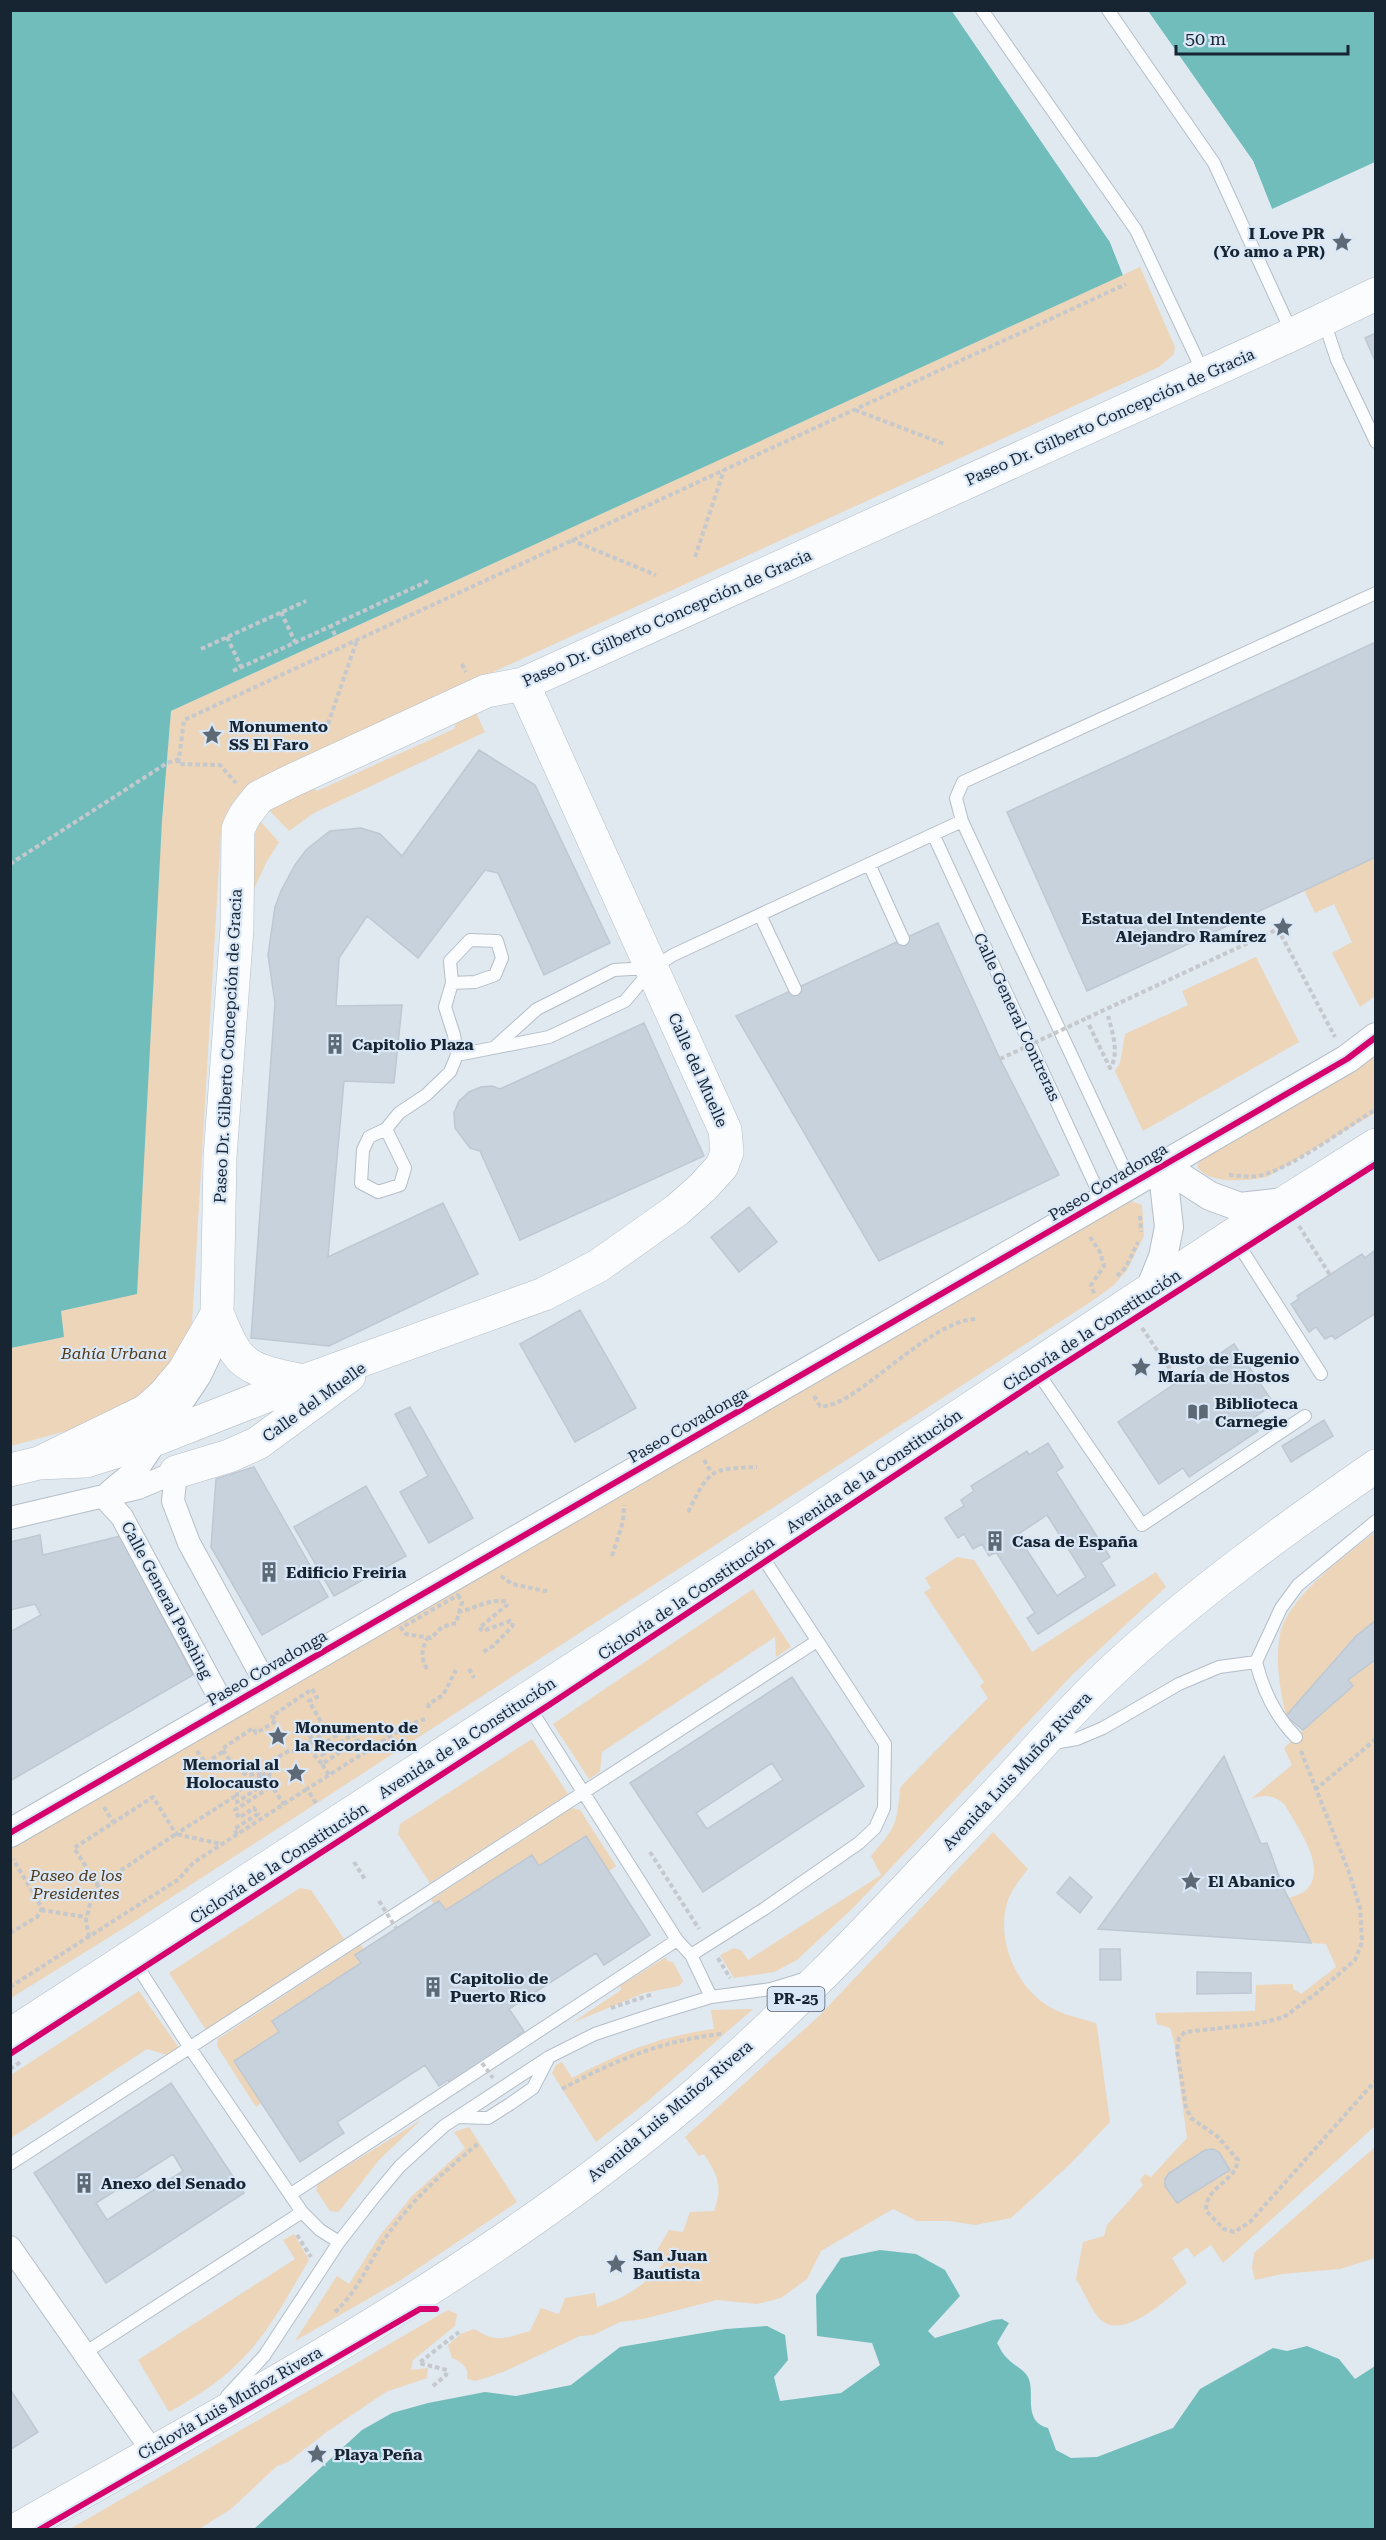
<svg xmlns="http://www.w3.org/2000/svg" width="1386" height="2540" font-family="'Roboto Serif',serif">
<rect width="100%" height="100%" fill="#e0e8f0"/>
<path fill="#ecd5b8" d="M1140,267L1175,347L1174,354L1159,367L253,782C236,795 225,810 221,831L193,1307L192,1322L184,1345L144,1395L81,1427L11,1446V1348L64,1337L60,1311L162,821L171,711Z
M475,711L485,732L314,813L289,831L268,809L312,787L317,791L454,729L457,721Z
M260,821L279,842L267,861L254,889C251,864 249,844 260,821Z
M1375,857V996L1360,1007L1332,953L1352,942L1334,904L1315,913L1304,890Z
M1256,957L1299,1042L1143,1131L1115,1071L1120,1063L1125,1034L1188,1005L1182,991Z
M1375,1052V1113L1267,1177C1248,1181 1208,1185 1197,1166L1202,1158Z
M1131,1201L1142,1205L1144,1236L1127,1270L1114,1285L1092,1301L124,1928L11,1998V1849Z
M1375,1532V1620L1356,1636L1286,1716C1280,1689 1275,1662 1280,1635C1288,1596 1346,1556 1375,1532Z
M957,1557L974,1560L1032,1652L1156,1572L1166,1587L1073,1674L855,1906L797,1960L774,1972L734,1978L720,1955L734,1948L742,1951L748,1960L881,1875L871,1856C895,1828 897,1826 900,1789L903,1784L988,1698L980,1686L984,1682L924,1592L931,1588L925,1578Z
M753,1589L791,1647L776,1657L775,1637L602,1752L600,1772L589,1779L553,1724Z
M1375,1659V2126L1223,2263L1211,2245L1194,2257L1187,2247L1172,2258L1187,2283C1169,2297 1124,2341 1101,2320C1092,2312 1083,2290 1076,2279L1083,2242L1104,2236L1107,2225L1143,2185L1140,2180L1145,2174L1151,2177L1187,2138L1174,2041L1170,2028L1157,2024L1155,2013L1255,2011L1256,1985L1293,1984V1989L1301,1994L1336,1967L1326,1944L1311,1943L1289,1898C1294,1896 1302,1894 1306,1890C1329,1869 1297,1827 1285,1805C1274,1795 1265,1794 1251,1799L1292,1765L1284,1748L1352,1686L1348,1680Z
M532,1739L568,1794L430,1883L398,1834L400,1824Z
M571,1808L580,1810L616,1866L609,1871L585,1837L539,1866L531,1855L446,1910L440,1901L434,1904L431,1900Z
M993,1832L1028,1869C1020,1879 1012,1889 1008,1900C995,1937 1015,1986 1048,2006C1062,2015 1080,2018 1096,2023L1097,2027L1110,2122L1070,2164L1011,2218L975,2225L949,2221H917L893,2209L821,2251L807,2279L781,2298L757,2304L717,2300L643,2319L620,2322L593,2335L580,2336L503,2372L476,2381L467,2379C469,2367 463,2363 452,2358L448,2345L461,2334L474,2329C499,2344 504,2338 530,2331L541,2308L559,2314L565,2298L595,2293L597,2307C625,2298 644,2286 663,2264L653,2257L669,2230L683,2232L690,2212L714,2211C723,2186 718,2176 704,2154L699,2156L685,2137L819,2016Z
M300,1888L311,1890L344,1939L206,2030L169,1973Z
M361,1945L364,1950L356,1955L361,1963L272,2020L279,2032L234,2061L261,2103L256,2107L217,2046L218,2039Z
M666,1957L667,1961L673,1962L683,1981L679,1986L644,1993L572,2023L621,1990L620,1986Z
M139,1991L179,2048L167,2055L147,2049L11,2138V2075Z
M753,2009L649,2100L596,2142L552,2073L556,2065L562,2062L572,2078C619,2053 660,2036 714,2029L711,2010Z
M421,2120L379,2160L341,2209L338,2212L330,2211L316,2190L318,2184Z
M469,2127L517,2202L399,2281L295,2341L337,2276L349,2284L381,2234L412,2196L465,2148L454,2132Z
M1375,2147V2258L1340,2269L1282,2274L1255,2280L1252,2268L1254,2253Z
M294,2234L309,2260C289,2293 271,2329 244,2357C223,2380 196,2397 169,2412L138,2360L295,2259L283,2240Z
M448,2310L457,2314L455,2326L413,2360L411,2370L428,2368L427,2378L386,2392L328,2431L288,2462L277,2466L231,2509L199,2529H70Z"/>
<path fill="#71bdbc" d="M10,11H952L1110,242L1123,275L171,711L162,821L137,1294L61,1311L64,1337L11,1348Z
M1148,11H1375V162L1272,209L1253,161Z
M880,2250L916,2254L945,2270L960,2296L928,2331L935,2338L993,2320L1002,2319L1009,2323L997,2343C1000,2348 1003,2355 1008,2359C1015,2367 1028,2370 1030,2383C1033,2399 1025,2422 1048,2428L1056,2450L1071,2458L1097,2457L1173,2428L1200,2389L1273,2348L1287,2351L1307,2346L1339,2359L1355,2379L1375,2366V2529H254L362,2430L392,2413L428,2403L485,2392L516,2396L571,2385L620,2347L726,2329L767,2326L785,2335L788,2360L774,2377L780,2401L841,2393L880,2365L872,2343L817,2336L816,2295L841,2258Z"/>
<path fill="#e0e8f0" d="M956,10L1113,240L1126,274L1123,275L1110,242L952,11Z
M1145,10L1148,11L1253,161L1272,209L1270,211L1251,163Z"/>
<path fill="#c8d2dd" stroke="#bec8d2" stroke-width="1.5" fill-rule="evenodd" d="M1376,333V363L1365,338Z
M1376,642V857L1087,991L1007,812Z
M479,750L535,785L610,943L544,975L498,873L485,870L418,958L367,916L339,958L336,1006L402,1005L394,1083L344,1081L328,1257L443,1203L478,1274L329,1346L251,1338L275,1003L268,955L275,907L281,891L295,865L307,849L330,831L361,828L380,834L402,856Z
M938,923L1000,1059L1059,1175L879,1261L736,1016Z
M644,1023L704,1156L520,1240L480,1151L470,1148L455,1128L454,1113L459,1101L469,1092L481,1087L492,1086L500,1089Z
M749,1207L777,1242L739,1272L711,1237Z
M1374,1251L1376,1313L1335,1339L1332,1335L1325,1339L1316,1327L1309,1332L1291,1304L1299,1299L1297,1296L1362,1254L1365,1258Z
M580,1310L636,1408L575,1442L520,1344Z
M1234,1344L1274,1404L1250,1420L1258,1431L1189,1477L1183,1468L1159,1484L1118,1422Z
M410,1407L473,1518L429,1543L400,1492L428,1476L395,1414Z
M1324,1420L1333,1436L1291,1462L1282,1446Z
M1048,1443L1063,1467L1056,1472L1110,1557L1101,1563L1115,1585L1038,1634L1027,1618L1035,1613L996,1552L989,1556L982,1544L973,1549L964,1534L958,1538L945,1518L964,1506L961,1500L974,1491L971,1486L1027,1451L1029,1455ZM1047,1515L1086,1577L1057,1596L1017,1535Z
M254,1467L328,1597L262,1635L211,1547L216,1479Z
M366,1486L406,1556L334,1596L294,1527Z
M40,1535L43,1555L120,1536L193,1675L10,1781V1632L41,1615L35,1604L10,1610V1542Z
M1376,1620V1659L1348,1680L1353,1686L1303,1730L1286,1716L1356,1636Z
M792,1677L864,1786L703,1892L630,1783ZM772,1763L783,1780L707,1829L696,1813Z
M1224,1756L1261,1844L1267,1843L1283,1887L1311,1943L1098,1929Z
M586,1836L650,1935L604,1965L596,1953L509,2009L524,2031L517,2036L518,2039L450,2084L448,2080L439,2086L425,2065L337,2122L344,2133L300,2162L234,2061L279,2032L272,2021L361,1963L355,1955L434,1904L439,1901L446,1910L532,1855L539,1866Z
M1070,1877L1092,1897L1080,1913L1057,1893Z
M1100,1949H1120L1121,1980H1100Z
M1197,1972L1251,1973V1993L1197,1994Z
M171,2083L244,2193L106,2283L34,2173ZM173,2154L183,2171L107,2220L96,2203Z
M1213,2149L1219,2152L1230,2170L1177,2203L1165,2186V2179L1169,2173L1205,2150Z
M10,2389L38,2432L10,2450Z"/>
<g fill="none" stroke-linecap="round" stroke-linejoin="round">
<g stroke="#b5bec9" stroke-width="14">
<path id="service" d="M982,10L1136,230L1204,374
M1108,10L1214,163L1292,333
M1324,321L1337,360L1376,442
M933,834L1102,1200
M869,864L903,939
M760,915L795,989
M497,1045L537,1009L559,998L614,970L648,968
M457,1055L549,1037L625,1001L653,968L673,955L962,821
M386,1129L405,1168L400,1185L378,1192L361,1183L363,1150L369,1137L386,1129L399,1113L426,1095L450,1072L457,1055L454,1035L445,1007L452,983L450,961L470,940L497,941L502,958L495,975L475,982L452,983
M1131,1183L962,821L956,798L963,782L1376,593
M1233,1236L1321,1374
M1034,1367L1142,1525L1305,1416
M1256,1662C1263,1690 1275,1716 1296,1737
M1053,1743L1077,1739L1103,1728L1179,1684L1219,1667L1256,1662L1281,1608L1298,1585L1376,1521
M691,1955L764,1909L859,1843L875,1828L884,1808L885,1744L758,1550
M132,1958L190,2048L302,2212L320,2230L339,2242
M711,1997L771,1989L807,1978
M459,2117L488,2118L510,2104L533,2088L548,2059
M10,2164L817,1641
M291,2194L677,1940
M83,2354L302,2212
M227,2396L264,2356L339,2242L375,2196L400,2166L444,2126L549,2057L595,2034L652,2015L711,1997L691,1955L677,1940L526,1702"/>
</g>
<g stroke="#b5bec9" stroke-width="24">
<path id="minor" d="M109,1492L139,1467L200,1376L216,1342
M103,1496L122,1517L225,1708
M10,1518L138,1488L176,1472L173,1501L189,1543L266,1684
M10,2247L153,2452"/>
</g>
<g stroke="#b5bec9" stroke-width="30">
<path id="tertiary" d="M1162,1165L1210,1196L1240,1207L1284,1202
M1150,1289L1163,1257L1169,1227L1162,1165
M10,1833L1347,1059L1376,1037"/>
</g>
<g stroke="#b5bec9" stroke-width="34">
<path id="secondary" d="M217,1314C223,1326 228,1341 236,1352C250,1373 281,1376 304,1381
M39,1463L146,1411L164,1395L184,1371L217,1314L220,1157L237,928L238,829L245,815L259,797L291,781L486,691L523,684L1293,334L1376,294
M10,1470L39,1463L86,1461L159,1438L304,1381L544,1294L598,1266L677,1210L703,1187L722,1166L727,1152L725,1130L523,684
M176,1472L229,1456L258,1443L349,1376"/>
</g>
<g stroke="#b5bec9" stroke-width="34">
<path id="primary" d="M10,2035L758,1549L1233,1235L1376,1145
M16,2530C249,2397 487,2272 691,2098C804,2001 904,1890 1006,1783C1041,1745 1076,1704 1114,1669C1195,1594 1285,1529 1376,1466"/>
</g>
<path stroke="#c5c8cc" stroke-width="4" stroke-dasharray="4.5 3" stroke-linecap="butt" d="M855,410L944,444
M571,540L656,575
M695,557L724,470
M281,612L295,642
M335,635L331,626L428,581
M227,637L241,667
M201,649L306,601
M462,664L466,672
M233,671L331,626
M328,724L357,640
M179,759L178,764L220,765L236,783
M10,864L167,763L179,759L184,720L1126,284
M1087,1018L1278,929L1335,1037
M1089,1025L1110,1068C1120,1055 1112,1030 1108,1016
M1229,1175C1242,1176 1255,1178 1266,1174C1300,1162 1344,1129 1376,1109
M1140,1216L1141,1232
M1299,1226L1330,1275
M1090,1237L1100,1252L1104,1266L1091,1285L1094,1294
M1117,1276L1126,1267L1138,1242
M1142,1328L1179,1382
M814,1396L820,1406C853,1411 928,1319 977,1319
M704,1460L711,1472
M688,1512C710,1469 709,1469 757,1467
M612,1556L623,1522L624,1505
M501,1576L512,1584L550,1592
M458,1595L462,1602L456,1623L442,1627L431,1638L406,1634L401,1628Z
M458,1612C475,1609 491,1597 507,1602V1605L479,1628L483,1631L510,1621L513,1623L512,1627L493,1646L483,1652
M427,1669C420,1657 422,1650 427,1638
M469,1669L474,1678
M312,1689L317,1697L309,1701L321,1722L318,1733L308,1739L312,1746C295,1758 281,1740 272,1773L265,1777L262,1771C242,1783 232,1763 222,1749L253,1728L256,1733L276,1721L272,1716Z
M428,1708L429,1704L443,1695L456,1670
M1376,1739L1316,1789L1349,1872L1360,1908L1362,1942L1355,1960L1318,1992L1284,2017L1257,2024L1185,2032L1179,2038L1177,2051L1186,2107L1191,2118L1218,2137L1238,2160C1235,2183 1205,2186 1206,2211L1224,2229L1234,2232L1250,2222L1376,2080
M311,1743L337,1725L346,1729L318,1748L322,1755L353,1734L358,1740L322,1764L329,1775
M309,1749L322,1764
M197,1751L206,1763L224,1751
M1301,1751L1316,1789
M268,1775L273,1788L284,1804
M316,1803L307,1789L408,1725L425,1719
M104,1807L113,1822
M237,1834L234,1829L258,1814L254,1808L239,1818L235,1810L267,1789L264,1784L237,1802V1792L263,1774
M650,1852L699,1929
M354,1862L366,1881
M98,1885L74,1848L153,1797L176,1834L237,1795
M41,1910L86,1917
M10,1933L37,1917L42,1908L13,1859
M89,1937L86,1920L94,1888L176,1834L221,1844
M718,1958L730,1978
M10,1987L179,1879L193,1863L307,1789
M611,2008L653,1994
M10,2069L22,2061
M562,2089C613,2061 663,2040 722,2034
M297,2235L311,2257
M335,2312C356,2293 367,2267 382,2243C408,2203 443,2172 479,2143
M433,2386L446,2375L447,2370L419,2363L459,2332"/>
<use href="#service" stroke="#fafcfd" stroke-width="12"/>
<use href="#minor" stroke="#fafcfd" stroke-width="22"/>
<use href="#tertiary" stroke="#fafcfd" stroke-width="28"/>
<use href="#secondary" stroke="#fafcfd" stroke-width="33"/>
<use href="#primary" stroke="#fafcfd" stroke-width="33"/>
<path stroke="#c5c8cc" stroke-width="4" stroke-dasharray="4.5 3" stroke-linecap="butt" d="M1000,1059L1087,1018
M379,1901L396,1928
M482,2063L493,2078"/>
<g stroke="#d9e7f7" stroke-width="10">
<path id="cycleway" d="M10,1833L1347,1059L1376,1037
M10,2054L549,1705L1042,1378L1376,1164
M39,2530L420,2309H436"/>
</g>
<use href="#cycleway" stroke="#d6006c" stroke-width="6"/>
</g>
<defs>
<g id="sight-bare" transform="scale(1.62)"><path d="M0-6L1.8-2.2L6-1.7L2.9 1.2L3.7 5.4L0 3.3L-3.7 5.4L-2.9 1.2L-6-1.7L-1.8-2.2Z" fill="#5d6974" stroke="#d9e7f7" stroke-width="2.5" paint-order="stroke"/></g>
<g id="building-bare" transform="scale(1.62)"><path d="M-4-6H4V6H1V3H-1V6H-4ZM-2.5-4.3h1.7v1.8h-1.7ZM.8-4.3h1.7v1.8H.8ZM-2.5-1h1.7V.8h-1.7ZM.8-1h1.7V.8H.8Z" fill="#5d6974" stroke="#d9e7f7" stroke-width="2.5" paint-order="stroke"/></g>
<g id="library-bare" transform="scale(1.62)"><path d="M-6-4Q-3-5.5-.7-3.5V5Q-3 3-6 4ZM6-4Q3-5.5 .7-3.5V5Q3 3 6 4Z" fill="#5d6974" stroke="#d9e7f7" stroke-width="2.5" paint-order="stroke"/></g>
</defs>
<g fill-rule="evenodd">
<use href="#sight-bare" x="1342" y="242"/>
<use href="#sight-bare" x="212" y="735"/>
<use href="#sight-bare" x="1283" y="927"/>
<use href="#building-bare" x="335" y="1044"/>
<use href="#sight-bare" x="1141" y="1367"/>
<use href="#library-bare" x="1198" y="1412"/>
<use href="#building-bare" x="995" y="1541"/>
<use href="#building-bare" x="269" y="1572"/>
<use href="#sight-bare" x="278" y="1736"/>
<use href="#sight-bare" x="296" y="1773"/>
<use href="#sight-bare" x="1191" y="1881"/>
<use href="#building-bare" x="433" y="1987"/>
<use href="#building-bare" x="84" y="2183"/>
<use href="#sight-bare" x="616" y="2264"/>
<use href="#sight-bare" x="317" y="2454"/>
</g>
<g text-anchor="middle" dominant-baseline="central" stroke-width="4.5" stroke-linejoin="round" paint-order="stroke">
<rect fill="#d9e7f7" stroke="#515e6d" stroke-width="1.5" x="767.5" y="1987" width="57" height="24" rx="4.5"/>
<g font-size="15" font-weight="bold" fill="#172432">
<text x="796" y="1999">PR-25</text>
</g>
<g font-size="16" font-weight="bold" fill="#172432" stroke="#d9e7f7" text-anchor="start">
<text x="1325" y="233" text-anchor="end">I Love PR<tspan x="1325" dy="18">(Yo amo a PR)</tspan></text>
<text x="229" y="726">Monumento<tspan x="229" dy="18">SS El Faro</tspan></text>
<text x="1266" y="918" text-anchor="end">Estatua del Intendente<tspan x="1266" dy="18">Alejandro Ramírez</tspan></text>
<text x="352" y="1044">Capitolio Plaza</text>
<text x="1158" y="1358">Busto de Eugenio<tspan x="1158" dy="18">María de Hostos</tspan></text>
<text x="1215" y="1403">Biblioteca<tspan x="1215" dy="18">Carnegie</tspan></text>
<text x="1012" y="1541">Casa de España</text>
<text x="286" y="1572">Edificio Freiria</text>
<text x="295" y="1727">Monumento de<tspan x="295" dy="18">la Recordación</tspan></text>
<text x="279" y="1764" text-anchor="end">Memorial al<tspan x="279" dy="18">Holocausto</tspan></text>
<text x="1208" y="1881">El Abanico</text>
<text x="450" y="1978">Capitolio de<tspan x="450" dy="18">Puerto Rico</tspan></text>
<text x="101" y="2183">Anexo del Senado</text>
<text x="633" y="2255">San Juan<tspan x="633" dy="18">Bautista</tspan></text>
<text x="334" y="2454">Playa Peña</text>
</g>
<g font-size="16" fill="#172432" stroke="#d9e7f7">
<text transform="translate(1110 417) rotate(-24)">Paseo Dr. Gilberto Concepción de Gracia</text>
<text transform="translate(667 618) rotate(-24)">Paseo Dr. Gilberto Concepción de Gracia</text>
<text transform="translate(1017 1017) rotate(65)">Calle General Contreras</text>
<text transform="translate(228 1046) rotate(-87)">Paseo Dr. Gilberto Concepción de Gracia</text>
<text transform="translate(698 1070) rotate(66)">Calle del Muelle</text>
<text transform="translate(1108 1182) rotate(-31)">Paseo Covadonga</text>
<text transform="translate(1092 1330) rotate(-33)">Ciclovía de la Constitución</text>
<text transform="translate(314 1402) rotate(-36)">Calle del Muelle</text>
<text transform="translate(688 1425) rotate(-30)">Paseo Covadonga</text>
<text transform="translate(874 1471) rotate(-34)">Avenida de la Constitución</text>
<text transform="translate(686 1598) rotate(-34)">Ciclovía de la Constitución</text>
<text transform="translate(167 1600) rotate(62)">Calle General Pershing</text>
<text transform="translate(267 1668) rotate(-30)">Paseo Covadonga</text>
<text transform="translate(467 1738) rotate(-33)">Avenida de la Constitución</text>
<text transform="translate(1017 1771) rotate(-47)">Avenida Luis Muñoz Rivera</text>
<text transform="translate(279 1863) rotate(-33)">Ciclovía de la Constitución</text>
<text transform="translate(670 2111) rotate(-40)">Avenida Luis Muñoz Rivera</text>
<text transform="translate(230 2403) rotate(-30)">Ciclovía Luis Muñoz Rivera</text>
</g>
<g font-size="16" font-style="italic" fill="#523918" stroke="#d9e7f7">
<text x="114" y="1353">Bahía Urbana</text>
<text x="76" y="1875">Paseo de los<tspan x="76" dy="18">Presidentes</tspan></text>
</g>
</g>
<rect width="1386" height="2540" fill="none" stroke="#172432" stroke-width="24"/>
<path d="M1176 45v9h172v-9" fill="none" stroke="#172432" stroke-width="3"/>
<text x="1185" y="45" font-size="18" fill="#172432" stroke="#d9e7f7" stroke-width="4.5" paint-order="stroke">50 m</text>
</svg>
